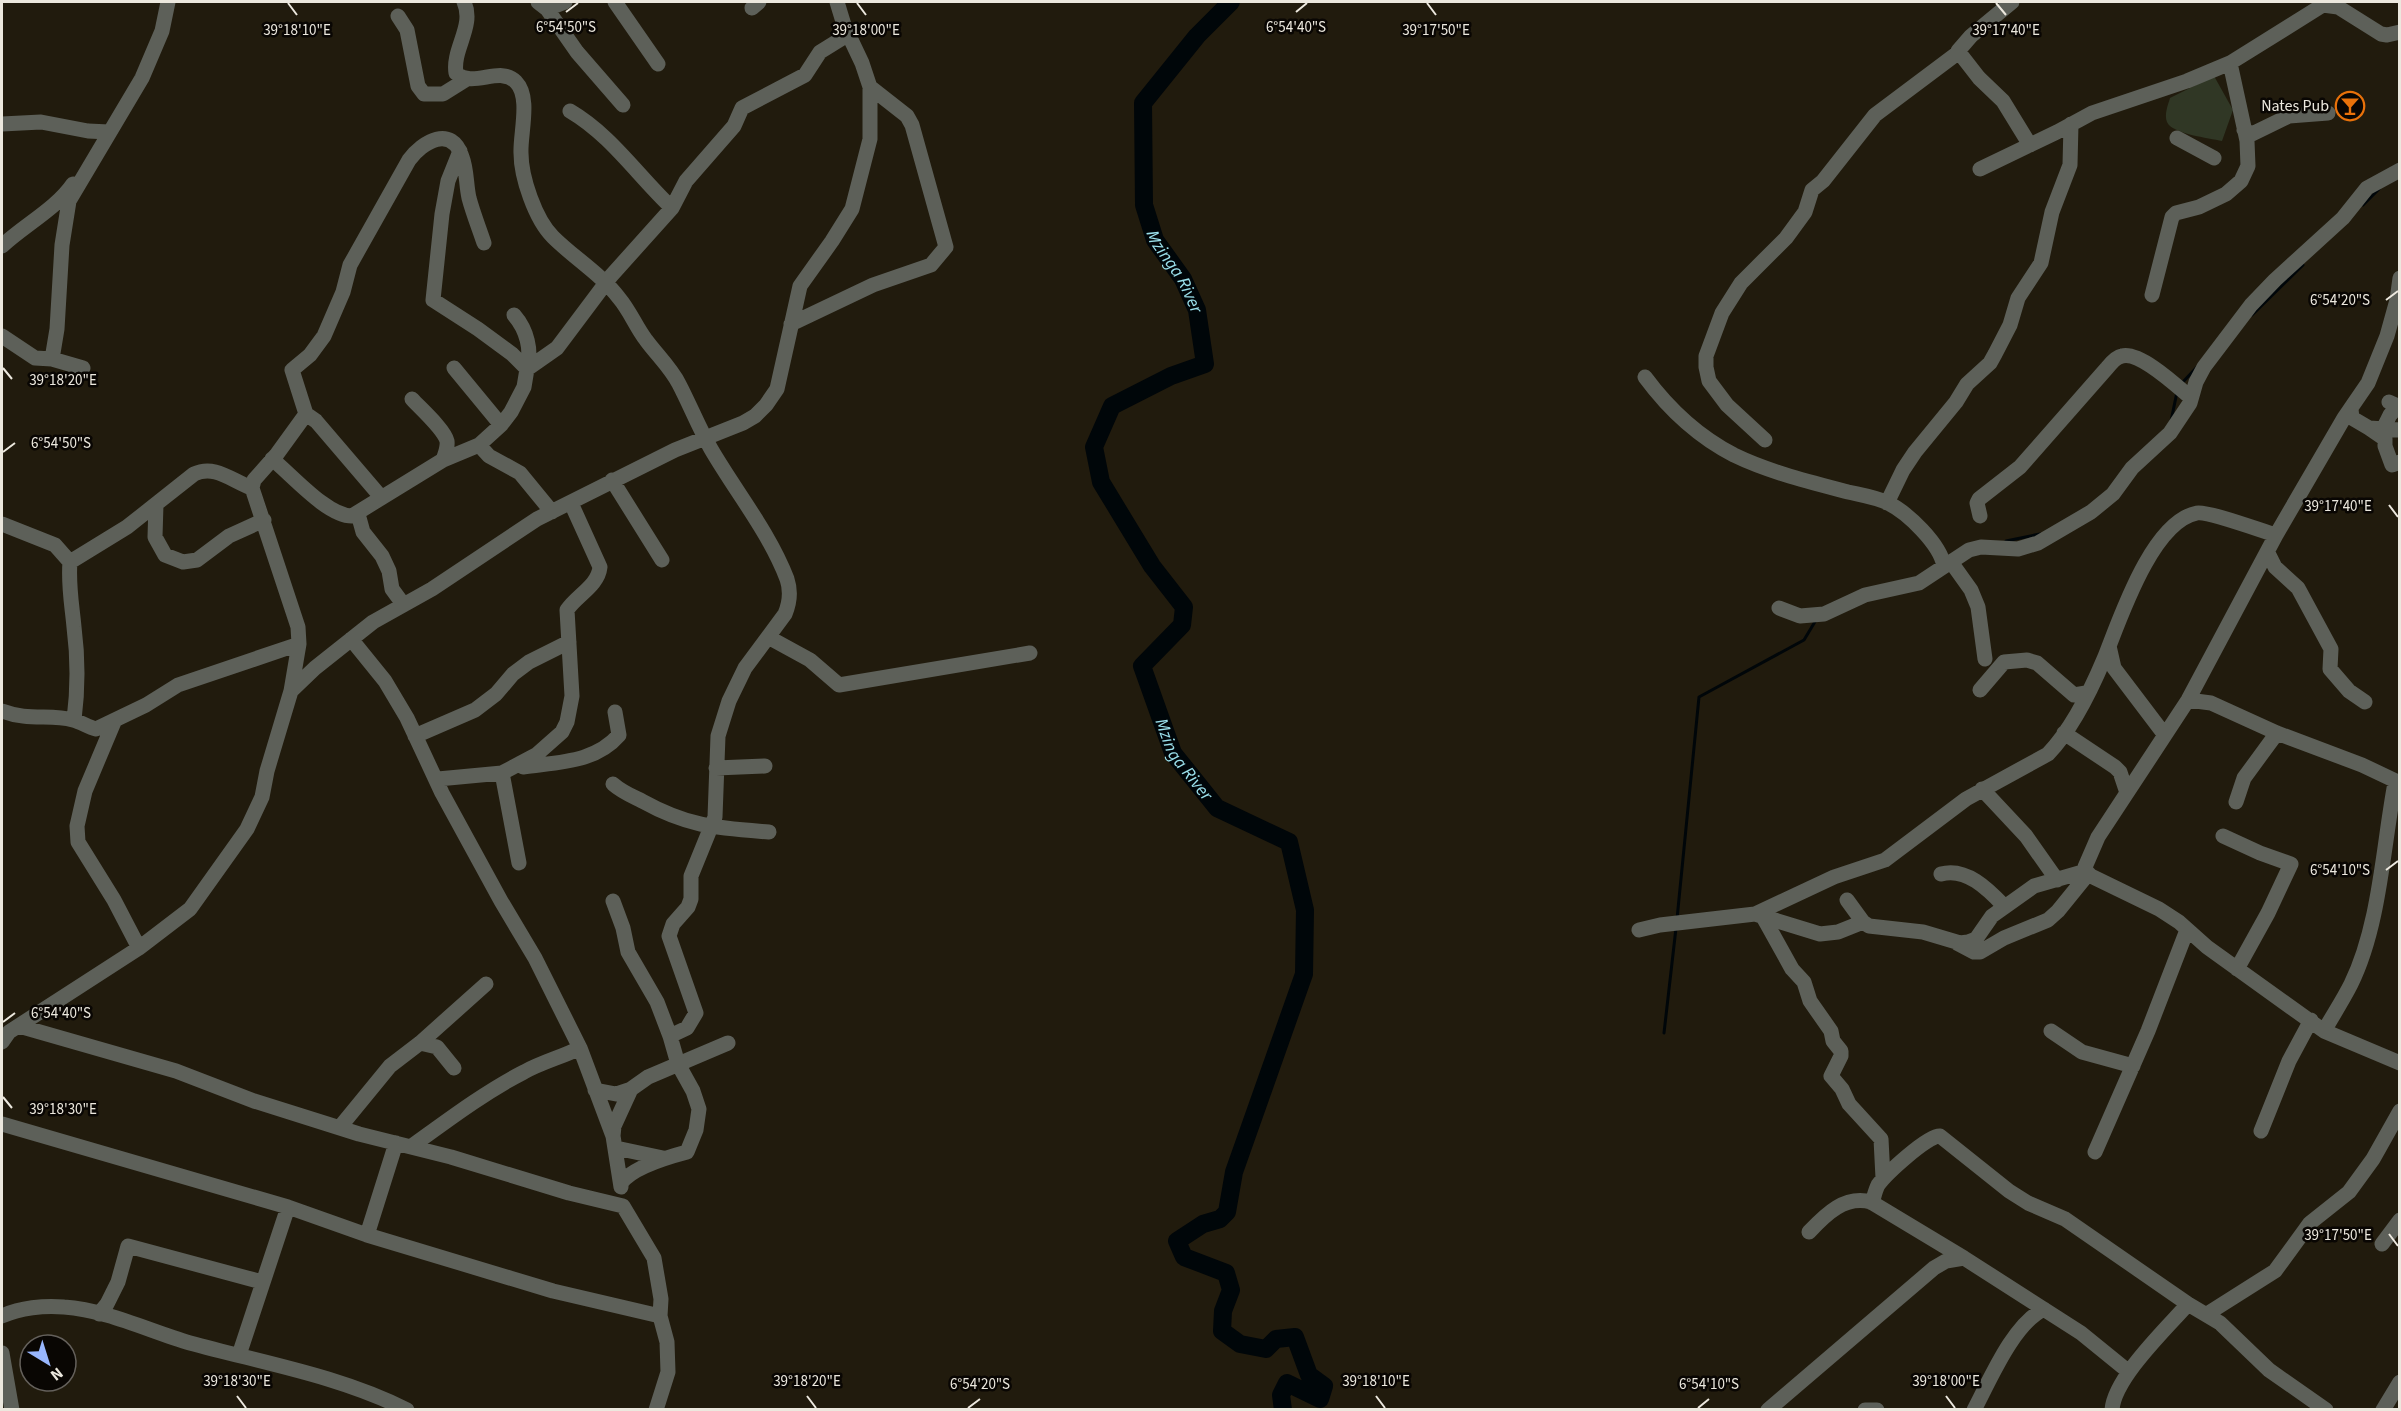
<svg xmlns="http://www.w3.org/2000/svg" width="2401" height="1411" font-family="'Source Sans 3',sans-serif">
<rect width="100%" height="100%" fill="#211b0d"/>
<path fill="#303725" d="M2214,76L2233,110L2222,141C2209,138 2172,134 2167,122C2164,114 2168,105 2170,98Z"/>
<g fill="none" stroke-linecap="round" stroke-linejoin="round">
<path stroke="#000609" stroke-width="3" d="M2363,205L2379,189
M2252,315L2303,265
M2181,384L2197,367
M2171,421L2177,392
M2006,541L2040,534
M1677,919L1699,697L1804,640L1816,620
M1664,1033L1676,928"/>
<path stroke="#000609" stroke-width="18" id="s1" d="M1231,2L1197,36L1143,103L1144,205L1155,240L1183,279L1197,310L1205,364L1171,376L1112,406L1094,447L1101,482L1152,566L1184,607L1182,625L1142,666L1173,753L1217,808L1289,842L1305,910L1304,974L1234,1172L1227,1212L1220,1219L1203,1224L1177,1241L1184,1257L1226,1273L1231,1290L1223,1311L1222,1331L1240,1344L1266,1349L1276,1339L1295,1337L1309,1375L1324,1386L1320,1399L1287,1383L1281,1395L1283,1410"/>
<path stroke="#5d6059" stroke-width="15" d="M464,2C475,26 452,49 456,73C473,89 500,65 516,82C531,97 520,134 521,153C521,177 535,219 553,237C574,258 601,274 619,298C630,311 636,327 646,340C657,355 671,368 679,384C690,405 699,428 711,449C736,492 769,532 787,579C791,591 790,602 785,614L745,668L729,701L718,736L715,817L691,876V899L688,907L673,924L669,936L696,1013L687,1028L670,1036L678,1064L693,1091L699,1109L696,1130L687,1152C668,1157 633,1167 621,1183
M538,2L547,9L565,2
M615,2L658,64
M2012,2L1971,36L1958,51L1979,78L2003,101L2030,145
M752,8L759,2
M547,9L577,52L623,105
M398,16L407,30L418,86L424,94H443L467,79
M570,111C611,135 638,176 672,208
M2,124L41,122L88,131L109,132
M2244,130L2252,134L2289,116L2328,113
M2177,138L2214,158
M460,151L448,181L442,214L433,300L478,329L512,354L527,369C532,350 527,330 514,315
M1980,169L2057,132L2092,113L2187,81L2230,63L2323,5L2338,7L2381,34L2387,35L2400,32
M2,246C23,226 57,208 73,184
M2400,278L2397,300L2387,336L2368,383L2344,418L2276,535L2188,700L2098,837L2085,867L2086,871L2091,876L2159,909L2179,922L2207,947L2324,1031L2400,1063
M2152,295L2172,217L2176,213L2199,207L2226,194L2241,181L2248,166L2247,141L2230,63
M791,324L873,285L931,265L946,247L912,125L907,116L870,87
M2,336L35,358L52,359L83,368
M52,359L57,329L62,245L69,201L142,78L162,31L168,2
M454,368L501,425
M1645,377C1668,408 1699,437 1734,455C1769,472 1810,482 1848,492C1861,495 1875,497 1888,503C1908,513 1940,544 1944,566
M412,399C420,408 444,429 447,441C448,448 445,454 443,460
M2351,409L2352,418L2369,428L2400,430
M2369,428L2385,439V446L2392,465L2400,462
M2383,429L2390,415L2398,406L2389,402
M1765,440L1727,405L1709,381L1706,367V356L1722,313L1741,283L1786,238L1805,212L1812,190L1823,181L1875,115L1959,52
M479,445L489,456L520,473L552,512
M272,459C292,475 327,516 352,516L443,460L479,445L501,425L511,412L524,387L527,369L557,348L611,276L672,208L686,181L734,126L742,108L805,75L820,52L849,34
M612,480L662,560
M381,497L316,421L306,414L292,370L310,355L324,336L343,292L350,265L409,160C422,142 452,124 462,157C467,170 466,185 469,198C473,213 479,228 484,243
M1887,503L1903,470L1915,452L1956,402L1967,384L1990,363L1995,354L2010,325L2018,298L2041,263L2052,212L2070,165L2071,124
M156,504L155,537L165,555L183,562L197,560L229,536L264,520
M358,514L363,532L382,556L389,571L392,589L403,604
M1980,516L1977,503L1979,499L2020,467L2107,368C2111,363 2116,357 2122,356C2140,351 2178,387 2191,398
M2,524L55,545L70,562L127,527L194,474C215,464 232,481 252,488
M2268,553L2275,567L2298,588L2331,649L2330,669L2349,691L2365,702
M70,562C68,585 72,605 74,627C78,658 78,689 74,720
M1951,562L1971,590L1978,607L1985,659
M1779,608L1800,616L1824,614L1865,595L1919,583L1969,550L1981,547L2018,549L2038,543L2091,512L2113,494L2132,468L2170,433L2190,403L2196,382L2204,367L2251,305L2275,280L2343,218L2367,188L2400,170
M768,637L810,660L839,685L1030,653
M351,639L385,681L407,718L442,793L501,901L535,958L580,1048L613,1136
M2109,646L2114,668L2164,734
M1980,690L2004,662L2027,660L2037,663L2074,695L2086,693
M291,691L299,644L298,627L252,488L254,480L277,454L306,414
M2188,700L2211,703L2277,733L2362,765L2400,783
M2,711C28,721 50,714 73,720C81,722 88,727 96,729L146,705L178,685L299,644
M114,722L85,791L77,826L78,842L114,900L139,948
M2064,733L2115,767L2120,772L2127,793
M415,736L475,710L496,694L513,674L529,662L569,642
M523,767C557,762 595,763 619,735L615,712
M716,768L765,766
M502,773L519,863
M438,779L502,773L536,755L562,732L567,722L572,696L567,610C577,595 598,586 600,567L571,503
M613,784C622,792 632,796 642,801C689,827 717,828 769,832
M1982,789L2026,836L2057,880
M2236,802L2244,778L2277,733
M2223,836L2260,853L2291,864L2268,913L2237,969
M1941,874C1966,867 1988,889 2004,906
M1847,900L1863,922L1869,926L1923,932L1960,943L1968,942L1976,939L1992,916L2034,886L2086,871
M613,901L623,928L628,952L657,1002L670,1036
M1755,914L1834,877L1885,860L1966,799L2048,754C2071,730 2091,690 2104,659C2119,622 2151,522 2197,513C2208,511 2262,531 2276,535
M1762,915L1792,969L1804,982L1810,1001L1831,1031L1833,1041L1841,1051V1056L1831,1076L1842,1089L1849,1104L1881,1139L1883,1178
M1639,930L1660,925L1755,914L1820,934L1838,932L1863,922
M1957,943L1974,952H1980L2004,938L2048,920L2058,911L2088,874
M19,1026L176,1071L254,1101L359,1134L451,1157L569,1193L623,1206L654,1258L661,1299L660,1316L667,1342L668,1372L656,1410
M2051,1031L2082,1052L2133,1066
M2324,1031C2333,1015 2343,1000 2351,984C2380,925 2383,846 2395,783
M2,1042L9,1032L139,948L190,909L247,829L262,797L267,771L291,691L315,668L373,622L432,589L537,519L675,450L743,423L755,416L766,405L777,389L800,286L832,241L852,209L870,139V87L862,63L844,25L837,2
M420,1043L437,1047L454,1068
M595,1090L616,1094L631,1089
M2,1124L288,1207L367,1235L553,1291L660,1316
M340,1127L390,1066L420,1043L486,984
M2261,1131L2289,1061L2311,1020
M412,1146C448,1120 485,1092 524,1072C542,1062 562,1057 580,1048
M616,1148L663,1158
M2095,1152L2148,1031L2187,930
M621,1187L613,1136L614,1126L631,1089L648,1077L728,1043
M1872,1203C1874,1197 1875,1191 1878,1185C1886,1174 1928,1135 1940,1136L2009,1191L2028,1203L2065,1219L2188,1304L2220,1323L2269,1370L2326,1410
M1809,1232C1826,1214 1845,1195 1871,1202L1964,1258L2081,1333L2129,1372
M367,1235L396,1143
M2382,1244L2400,1220
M99,1314L107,1304L118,1282L128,1246L262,1282
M2207,1314L2275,1271L2310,1223L2349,1192L2373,1159L2400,1111
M2,1316C20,1308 44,1305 64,1307C107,1310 149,1331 190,1343C263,1363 340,1376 407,1410
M2,1353L12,1410
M239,1355L288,1207
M1768,1410L1934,1268L1946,1261L1964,1258
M1865,1410H1877
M1974,1410C1990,1380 2013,1324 2044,1309
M2112,1410C2114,1378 2167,1328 2188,1304
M2383,1410L2400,1382"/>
</g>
<path fill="none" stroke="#ece8de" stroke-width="2" d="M288,3L297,15M857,3L866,15M1427,3L1436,15M1996,3L2006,15M566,12L578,3M1296,12L1307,3M2386,300L2398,291M3,368L12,379M3,452L15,443M2389,505L2398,517M2386,870L2398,861M3,1022L15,1013M3,1097L12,1108M2389,1234L2398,1246M237,1396L246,1408M807,1396L816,1408M1376,1396L1385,1408M1946,1396L1955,1408M968,1408L980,1399M1698,1408L1709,1399"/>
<defs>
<g id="bar-ring" transform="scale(1.5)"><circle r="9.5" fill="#090603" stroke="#e8710a" stroke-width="1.5"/><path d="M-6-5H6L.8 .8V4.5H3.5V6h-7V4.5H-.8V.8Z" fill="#e8710a"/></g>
</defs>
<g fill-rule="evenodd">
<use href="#bar-ring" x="2350" y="106"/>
</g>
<g text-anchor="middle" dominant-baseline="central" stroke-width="5" stroke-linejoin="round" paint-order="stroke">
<g font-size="16" fill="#ece8de" stroke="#090603" text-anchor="end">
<text x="2329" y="106">Nates Pub</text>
</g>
<g font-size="18" font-style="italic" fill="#9be1ec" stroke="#090603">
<text stroke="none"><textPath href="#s1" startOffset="310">Mzinga River</textPath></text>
<text stroke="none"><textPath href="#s1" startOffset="921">Mzinga River</textPath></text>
</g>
</g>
<g font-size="15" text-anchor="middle" fill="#ece8de" stroke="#090603" stroke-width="5" stroke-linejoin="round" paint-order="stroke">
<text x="566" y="32">6°54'50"S</text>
<text x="1296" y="32">6°54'40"S</text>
<text x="297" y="35">39°18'10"E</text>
<text x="866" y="35">39°18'00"E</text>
<text x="1436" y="35">39°17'50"E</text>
<text x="2006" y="35">39°17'40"E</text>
<text x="2340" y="305">6°54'20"S</text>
<text x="63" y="385">39°18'20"E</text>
<text x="61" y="448">6°54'50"S</text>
<text x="2338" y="511">39°17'40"E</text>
<text x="2340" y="875">6°54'10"S</text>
<text x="61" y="1018">6°54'40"S</text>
<text x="63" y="1114">39°18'30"E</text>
<text x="2338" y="1240">39°17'50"E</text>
<text x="237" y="1386">39°18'30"E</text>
<text x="807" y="1386">39°18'20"E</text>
<text x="1376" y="1386">39°18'10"E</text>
<text x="1946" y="1386">39°18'00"E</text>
<text x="980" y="1389">6°54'20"S</text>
<text x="1709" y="1389">6°54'10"S</text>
</g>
<rect width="2401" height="1411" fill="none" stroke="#ece8de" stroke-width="6"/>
<g transform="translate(48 1363) rotate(142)"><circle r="28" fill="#090603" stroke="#64605b" stroke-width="1.5"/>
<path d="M0-4.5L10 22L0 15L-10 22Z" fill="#98b6fd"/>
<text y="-9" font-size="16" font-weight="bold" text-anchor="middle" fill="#ece8de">N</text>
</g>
</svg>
